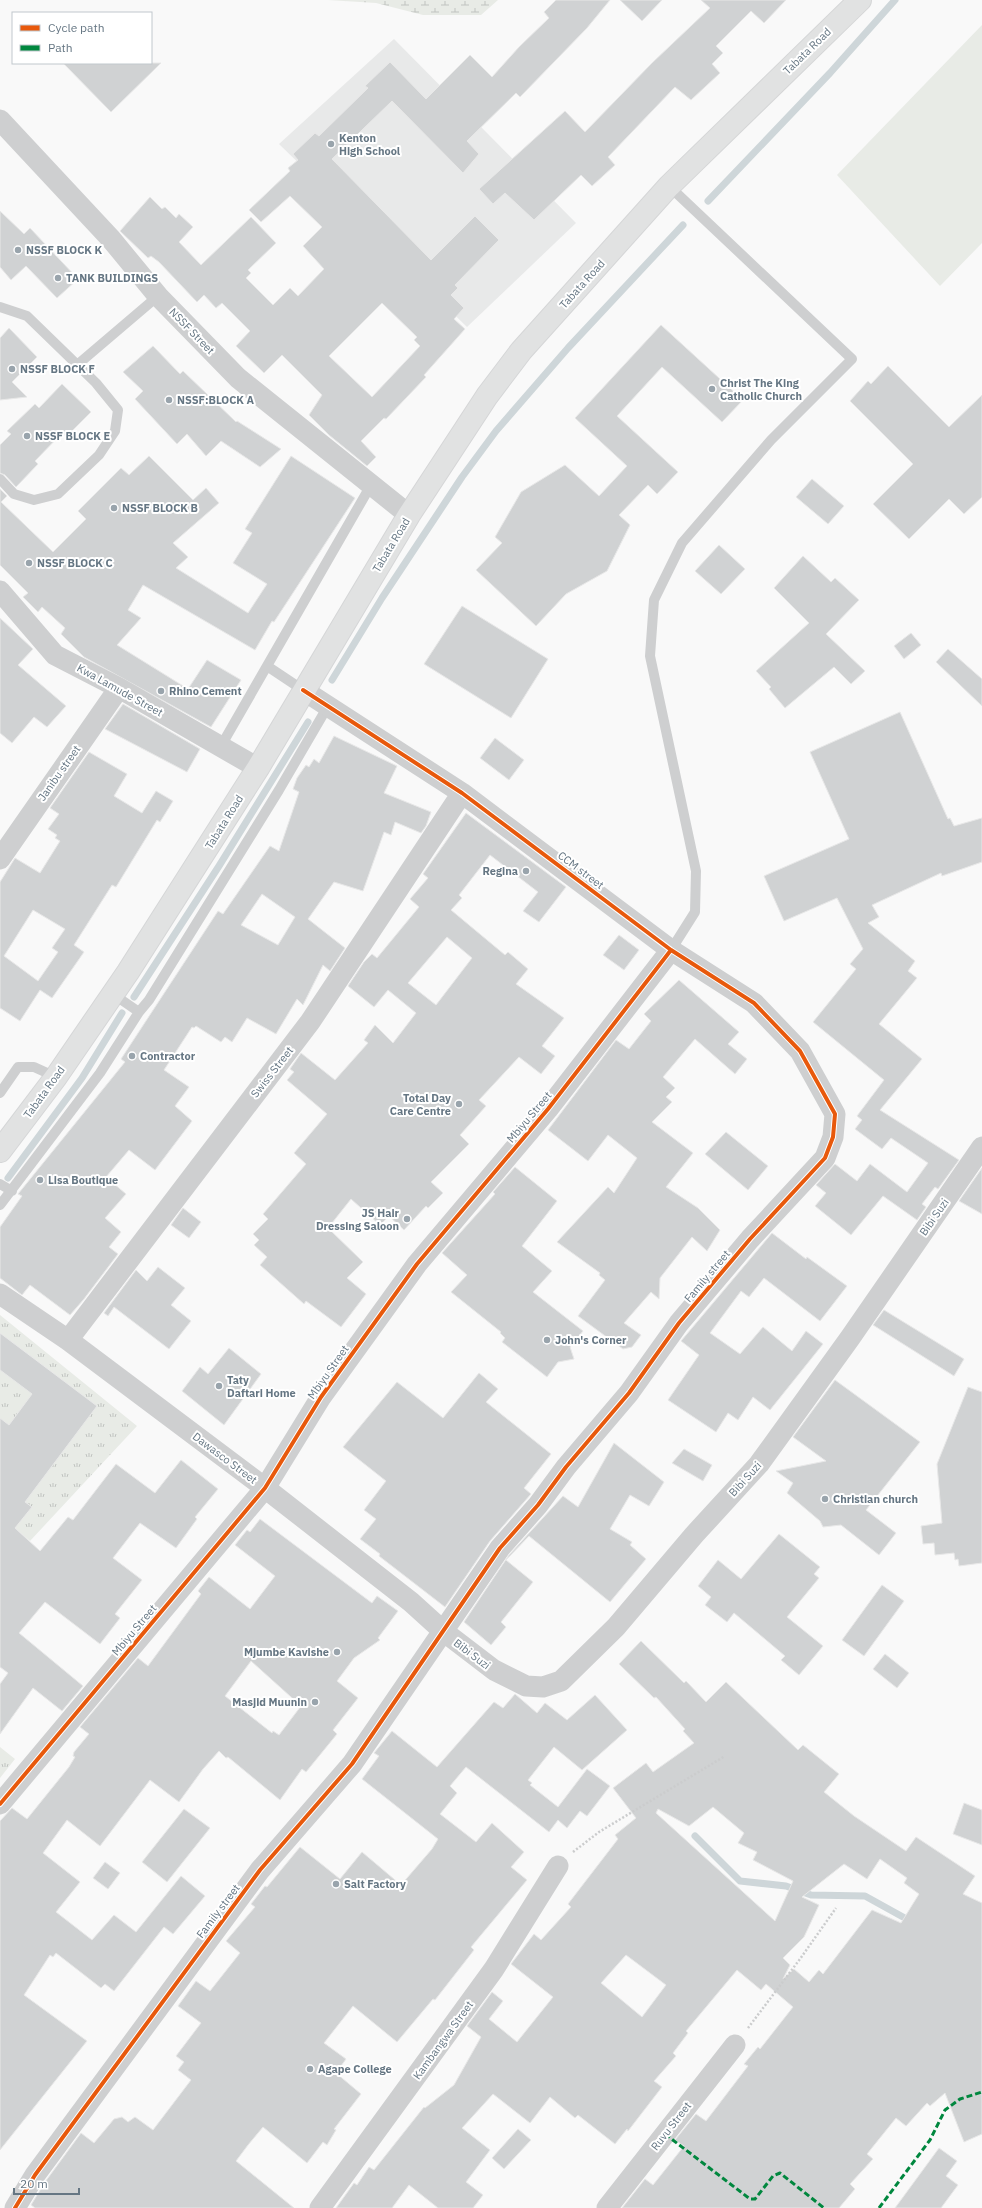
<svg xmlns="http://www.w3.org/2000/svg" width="982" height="2208" font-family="'IBM Plex Sans',sans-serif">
<defs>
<pattern id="grass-tufts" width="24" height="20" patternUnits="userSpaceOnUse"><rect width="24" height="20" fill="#e8ebe6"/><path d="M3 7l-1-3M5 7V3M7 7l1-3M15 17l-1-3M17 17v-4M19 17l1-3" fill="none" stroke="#c0c3c0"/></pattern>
<pattern id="wetland-marsh" width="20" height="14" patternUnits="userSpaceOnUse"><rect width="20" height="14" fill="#e8ebe6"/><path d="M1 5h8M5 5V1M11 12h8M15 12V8" fill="none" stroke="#c0c3c0"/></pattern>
</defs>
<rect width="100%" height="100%" fill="#f9f9f9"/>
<path fill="#e8e9e9" d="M394,39L576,223L467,327L279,144Z"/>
<path fill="url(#grass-tufts)" d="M0,1315L137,1426L30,1541L0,1515Z
M0,1747L15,1759L0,1778Z"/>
<path fill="url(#wetland-marsh)" d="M328,0H498L481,15H423L376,3Z"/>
<path fill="#e8ebe6" d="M982,25V243L940,286L837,175Z"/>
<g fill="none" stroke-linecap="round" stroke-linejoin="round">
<path stroke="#ced6d9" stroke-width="7" d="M708,201L830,73L895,0
M332,680L382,598L462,477L496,431L568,348L683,225
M134,997L219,866L308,722
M8,1178L82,1078L122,1013
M695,1836L740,1881L786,1886L811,1895L865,1896L912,1922"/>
</g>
<path fill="#d0d2d3" stroke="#e8e8e8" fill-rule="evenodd" d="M556,0H610L587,28L520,97L516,93L467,141L479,154L463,173L392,101L332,159L431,260L475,216L499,240L455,285L458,288L451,295L464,308L454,319L465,329L424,375L426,377L386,419L384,418L361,441L376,457L367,466L329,435L309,415L322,395L282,355L264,373L236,346L250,331L222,303L216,308L204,295L197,302L159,262L151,256L148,258L120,231L150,197L162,209L165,207L176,218L179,214L193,227L179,242L201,265L251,217L276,243L248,270L251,273L246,278L273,305L290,288L298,296L324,269L303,246L322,227L290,196L261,222L249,210L290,171L288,168L298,160L293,154L315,133L319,136L368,88L365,86L390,62L426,99L470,55L492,77L519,47L549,18L544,12ZM382,303L417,337L414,340L420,346L372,397L329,356Z
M620,0H662L642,21Z
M701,0H786L764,23L751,11L716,46L723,53L712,64L720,73L691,100L675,87L608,157L615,165L592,186L581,175L534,220L505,193L493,204L479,189L565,111L585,132L652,63L710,8Z
M63,63H161L111,112Z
M0,211L24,234L30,228L78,279L57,298L26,266L11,280L0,267Z
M661,325L743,400L722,422L662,367L617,416L678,472L657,494L648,485L619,515L630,525L607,571L566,594L536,626L476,570L502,543L495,537L521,492L565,465L599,496L627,466L575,418Z
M9,328L37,357L12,382L27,397L0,400V338Z
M153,346L180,374L183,371L236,422L237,421L281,449L260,467L221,441L206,456L187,434L177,444L135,399L143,391L123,372Z
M888,366L949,427L982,395V497L964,514L949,499L909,539L873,504L913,464L850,401L868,381L871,384Z
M62,384L91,412L66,437L62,433L35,461L38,464L16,487L5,475L0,473V445L11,434L7,431L35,404L39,408Z
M149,456L193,500L206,488L219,503L173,543L188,557L176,568L248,613L267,584L233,563L252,533L245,529L291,456L355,498L274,622L272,621L255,650L143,585L128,610L141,618L117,645L188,689L207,660L241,680L211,727L84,657L61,634L65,628L42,607L38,612L23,597L28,593L0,565V489L7,496L1,502L53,552L86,519L78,511L121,468L129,475Z
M812,479L844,506L828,524L796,497Z
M719,545L745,569L721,594L695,571Z
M803,556L831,582L835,578L859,600L826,634L865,671L851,684L834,667L785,708L769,689L771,687L756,671L809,623L774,588Z
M462,606L548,659L511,718L424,664Z
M0,618L33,649L18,665L66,706L47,727L34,717L12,743L0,733Z
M911,633L921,645L904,659L894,646Z
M948,649L982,679V706L936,662Z
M123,704L200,749L187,772L105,729Z
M900,712L948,819L950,818L954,826L982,818V862L942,876L941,873L872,905L879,917L868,923L915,961L908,971L917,978L879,1024L922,1059L880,1110L959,1160L938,1189L935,1187L922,1204L926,1207L917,1220L883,1196L851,1235L815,1206L826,1193L816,1185L835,1164L857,1181L870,1164L907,1192L928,1163L891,1138L882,1149L855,1129L862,1120L857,1116L884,1080L813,1022L856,969L850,964L863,949L837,898L784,921L764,876L849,839L810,752Z
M334,736L397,766L384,793L431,812L426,826L421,833L395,822L391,835L384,832L363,891L334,882L308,919L345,948L330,971L323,965L303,1005L297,999L276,1034L247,1018L232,1042L225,1037L221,1042L196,1026L194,1028L192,1027L164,1070L189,1087L175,1106L192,1121L155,1170L129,1150L106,1177L126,1194L105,1218L121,1232L109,1247L118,1254L84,1299L70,1315L30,1285L22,1295L0,1278V1227L22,1196L18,1194L125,1062L121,1059L218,911L223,914L270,846L279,851L299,792L293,789L297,778L306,765L309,767L314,759L319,763ZM262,894L295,917L278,945L241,925Z
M495,738L524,760L509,780L480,758Z
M89,752L127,774L114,796L142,813L156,791L173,801L160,822L157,820L116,887L112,885L74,945L84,952L52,998L40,990L20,1021L0,1008V882L15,858L40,873L60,841L55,838L57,835L48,829L59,814L50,808ZM33,910L65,929L52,948L58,952L38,981L4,956Z
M466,813L566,887L539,922L523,911L538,892L490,855L459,895L462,898L451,910L505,955L508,952L528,969L516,984L564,1018L542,1046L555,1056L541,1074L519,1057L479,1100L486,1106L460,1135L469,1144L431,1182L443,1193L428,1208L426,1206L404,1230L389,1216L380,1225L351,1199L328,1228L363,1262L347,1278L366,1294L341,1327L306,1301L304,1304L260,1265L267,1257L254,1245L259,1240L253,1234L268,1219L263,1214L306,1164L294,1153L327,1114L287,1080L294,1072L290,1069L301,1053L335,1080L368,1043L364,1040L375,1025L393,1043L416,1013L388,990L374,1007L348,986L364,962L372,954L377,958L419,907L410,899L428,878L423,874ZM447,937L472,958L436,1005L408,983Z
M619,935L639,950L624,970L603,955Z
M679,980L739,1032L728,1044L747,1059L735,1074L695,1039L663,1077L675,1088L666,1097L672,1102L652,1122L693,1153L666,1187L698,1208L720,1230L707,1251L692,1237L660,1278L659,1299L651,1292L624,1323L641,1335L632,1347L623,1349L578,1316L605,1280L599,1275L600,1273L557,1242L608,1187L614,1193L637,1158L608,1135L588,1161L548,1130L616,1040L629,1049L651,1021L644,1014Z
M726,1132L768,1166L748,1190L705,1154Z
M515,1167L557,1201L522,1246L552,1271L533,1292L583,1331L570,1347L574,1359L558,1362L547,1377L502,1342L505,1338L500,1333L501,1332L451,1292L467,1275L442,1253L495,1194L493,1192Z
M982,1168V1214L959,1201Z
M183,1208L201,1222L189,1238L171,1225Z
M772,1233L806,1259L807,1257L847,1286L820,1321L764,1278L749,1297L741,1291L710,1333L740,1354L763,1327L792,1351L806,1331L823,1344L770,1410L753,1397L738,1420L728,1413L716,1432L668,1400L699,1355L681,1341Z
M158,1267L185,1288L171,1305L191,1321L169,1349L114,1307L108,1316L104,1313L136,1270L147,1281Z
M884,1310L964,1359L954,1376L873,1325Z
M0,1333L97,1406L25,1502L32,1507L15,1528L40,1551L68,1517L73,1520L116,1464L155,1493L181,1460L218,1489L195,1517L197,1519L176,1548L140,1523L113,1558L142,1580L115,1614L120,1618L100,1644L45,1602L19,1633L83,1686L62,1711L33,1688L0,1734V1684L8,1673L0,1667V1418L9,1425L32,1394L0,1370Z
M229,1348L261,1374L224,1425L182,1391L200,1367L208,1374Z
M479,1373L498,1389L486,1402L551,1454L524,1488L531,1494L490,1541L445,1607L379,1556L380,1554L360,1539L376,1519L364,1510L386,1481L343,1447L397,1382L443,1418Z
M835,1380L920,1442L866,1510L896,1533L879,1555L841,1525L823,1527L820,1521L787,1493L793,1483L776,1471L826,1461L793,1437Z
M968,1387L982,1392V1563L959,1566L958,1559L955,1560L954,1553L935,1555L934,1543L923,1544L921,1526L942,1523L937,1464Z
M614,1443L664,1482L649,1506L630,1495L610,1529L632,1542L630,1545L646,1559L610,1602L529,1536L506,1560L533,1582L501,1622L506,1627L491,1645L464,1622L509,1555L563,1496L578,1507Z
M684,1449L712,1465L703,1481L672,1463Z
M260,1519L372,1603L377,1596L398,1611L378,1638L380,1640L354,1658L337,1681L358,1698L333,1730L337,1734L306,1772L302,1769L280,1800L228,1757L226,1758L219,1751L203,1769L179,1802L150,1780L100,1846L67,1820L43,1853L80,1882L56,1912L92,1940L114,1915L136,1932L181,1876L205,1896L173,1934L164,1927L114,1991L105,1984L101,1988L56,1953L53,1957L50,1955L24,1995L87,2041L0,2150V1821L12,1808L27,1819L69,1767L75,1757L73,1756L74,1752L89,1734L80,1727L138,1658L148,1666L201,1594L198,1591L209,1577L250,1609L275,1576L235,1545L247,1530L250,1532ZM251,1661L301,1706L279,1735L273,1731L272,1733L225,1696Z
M779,1534L820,1567L814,1574L819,1578L787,1617L823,1646L799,1675L781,1660L785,1656L734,1613L727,1622L705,1605L711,1597L698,1586L718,1560L741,1579Z
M882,1585L904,1601L864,1656L842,1640Z
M641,1641L684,1683L686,1681L706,1702L726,1682L798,1750L803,1745L839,1774L824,1792L854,1816L906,1851L916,1837L975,1876L963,1894L982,1903V2134L964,2142L945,2093L930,2106L927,2103L906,2126L896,2118L867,2154L873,2159L850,2184L855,2189L839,2208H622L645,2179L653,2185L684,2146L675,2140L696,2114L706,2121L748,2066L744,2064L758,2047L760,2049L793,2007L766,1984L761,1990L737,1970L686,2031L688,2033L673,2053L676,2056L654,2081L662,2087L628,2131L627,2129L615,2144L578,2115L575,2118L550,2097L530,2123L493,2094L462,2128L490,2150L466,2182L483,2195L473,2208H438L409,2185L392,2208H336L354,2183L357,2185L369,2167L374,2170L424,2107L425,2108L454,2085L481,2037L467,2026L492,1992L503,2001L489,2019L517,2042L553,1997L511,1964L534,1934L541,1940L571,1907L568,1904L618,1839L615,1835L636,1818L613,1788L646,1763L653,1772L694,1743L683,1731L685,1729L656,1697L654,1698L619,1664ZM713,1807L744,1833L738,1843L757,1852L753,1860L793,1881L775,1921L656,1813L658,1809L689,1826ZM880,1859L907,1878L904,1883L919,1894L901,1923L872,1910L823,1974L819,1970L809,1982L794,1969L783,1979L790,1965L783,1958L804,1937L819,1905L802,1897L844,1864L867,1879ZM626,1955L666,1985L642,2017L601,1983Z
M885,1654L909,1673L897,1688L873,1669Z
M515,1694L537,1713L545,1703L567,1720L595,1695L627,1730L582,1770L554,1747L528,1780L532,1783L530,1785L558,1807L587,1769L610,1786L587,1816L580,1811L567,1828L558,1820L549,1832L466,1767L450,1786L457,1793L440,1814L476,1842L492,1823L524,1852L511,1867L527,1880L471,1947L474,1950L435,2000L433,1999L397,2042L353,2006L324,2043L346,2059L336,2073L361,2094L334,2129L336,2130L327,2145L323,2142L307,2163L263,2127L248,2145L236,2161L294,2208H35L31,2205L45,2182L81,2133L94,2143L114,2119L122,2117L128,2122L135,2117L153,2130L191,2080L178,2070L184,2062L176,2056L201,2023L178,2006L196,1981L210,1991L240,1953L226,1941L255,1907L251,1904L265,1886L267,1887L300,1847L340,1879L362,1852L401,1885L432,1849L438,1839L362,1779L379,1756L374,1753L392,1731L437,1767L494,1702L503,1708Z
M964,1803L982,1810V1845L953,1834Z
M184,1809L210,1828L167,1882L142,1862Z
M105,1862L120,1873L108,1889L93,1878Z
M518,2129L531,2140L504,2169L492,2158Z
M939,2148L957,2161L946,2176L958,2185L941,2208H895Z"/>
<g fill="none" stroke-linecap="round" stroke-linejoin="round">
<g stroke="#d5d6d7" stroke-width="24">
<path id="secondary" d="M0,1151L56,1077L128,972L258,768L409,515L487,396L521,351L669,186L860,0"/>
</g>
<path stroke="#cbcccd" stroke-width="2.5" stroke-dasharray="2 2" stroke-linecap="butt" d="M573,1852L599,1832L725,1756
M748,2028L800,1959L836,1908"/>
<path stroke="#cecfd0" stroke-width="10" d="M669,186L852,359L771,440L682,543L654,600L650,656L696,871L695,912L671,950
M0,307L27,316L96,383L118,410L115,431L99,455L58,494L34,500L14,494L0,479
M77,365L158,296
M267,666L303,690
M221,746L371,485
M113,994L139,1012L149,1000L279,790L328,706
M0,1093L18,1067H34L56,1077
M0,1184L12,1191
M0,1205L100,1073L139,1012"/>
<path stroke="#cecfd0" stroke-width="21" d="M0,120L111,239L158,296L238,378L409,515
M0,591L55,655L119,688L258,768
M0,859L119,688
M0,1294L68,1340L265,1488L411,1602L443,1631L494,1670L526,1686L543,1687L561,1681L616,1627L694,1535L759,1464L850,1338L982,1147
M68,1340L310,1022L462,793
M0,1804L265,1488L321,1397L417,1264L548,1109L671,950
M15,2208L35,2175L260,1870L352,1764L500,1548L538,1505L566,1467L629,1393L679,1323L750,1239L825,1158L833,1137L835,1114L800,1051L754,1003L671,950L462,793L303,690
M320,2208L494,1969L558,1866
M607,2208L735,2045"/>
<use href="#secondary" stroke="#e1e2e2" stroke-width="22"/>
<path stroke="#00873e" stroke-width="3" stroke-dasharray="6 3" stroke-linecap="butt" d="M665,2134L750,2199H755L773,2176L780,2173L824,2208
M879,2208L930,2140L945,2110L960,2099L982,2092"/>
<g stroke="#fff" stroke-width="6">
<path id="cycleway" d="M0,1804L265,1488L321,1397L417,1264L548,1109L671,950
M15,2208L35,2175L260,1870L352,1764L500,1548L538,1505L566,1467L629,1393L679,1323L750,1239L825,1158L833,1137L835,1114L800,1051L754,1003L671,950L462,793L303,690"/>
</g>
<use href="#cycleway" stroke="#e8590c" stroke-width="4"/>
</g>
<g fill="#99a4ac" stroke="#fff" stroke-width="1.5">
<circle cx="331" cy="144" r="4"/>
<circle cx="18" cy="250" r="4"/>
<circle cx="58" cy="278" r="4"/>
<circle cx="12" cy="369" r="4"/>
<circle cx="712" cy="389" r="4"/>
<circle cx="169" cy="400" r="4"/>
<circle cx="27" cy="436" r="4"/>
<circle cx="114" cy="508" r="4"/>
<circle cx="29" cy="563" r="4"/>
<circle cx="161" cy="691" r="4"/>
<circle cx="526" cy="871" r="4"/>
<circle cx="132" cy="1056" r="4"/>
<circle cx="459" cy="1104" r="4"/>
<circle cx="40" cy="1180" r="4"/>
<circle cx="407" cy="1219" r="4"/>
<circle cx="547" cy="1340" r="4"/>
<circle cx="219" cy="1386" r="4"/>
<circle cx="825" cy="1499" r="4"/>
<circle cx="337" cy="1652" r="4"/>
<circle cx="315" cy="1702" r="4"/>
<circle cx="336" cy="1884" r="4"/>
<circle cx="310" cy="2069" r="4"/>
</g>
<g text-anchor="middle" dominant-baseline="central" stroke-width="4" stroke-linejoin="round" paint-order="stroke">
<g font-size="11" fill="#657683" stroke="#fff">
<text transform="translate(807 51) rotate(-44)">Tabata Road</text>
<text transform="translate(582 284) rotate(-48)">Tabata Road</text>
<text transform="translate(192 331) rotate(46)">NSSF Street</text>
<text transform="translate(391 545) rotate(-59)">Tabata Road</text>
<text transform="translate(120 690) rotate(29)">Kwa Lamude Street</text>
<text transform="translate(59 773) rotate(-55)">Janibu street</text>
<text transform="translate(224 822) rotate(-58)">Tabata Road</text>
<text transform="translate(581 870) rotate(37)">CCM street</text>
<text transform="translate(272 1072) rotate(-52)">Swiss Street</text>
<text transform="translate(44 1092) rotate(-54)">Tabata Road</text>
<text transform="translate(529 1117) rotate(-50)">Mbiyu Street</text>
<text transform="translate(934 1217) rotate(-55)">Bibi Suzi</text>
<text transform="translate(707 1276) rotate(-50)">Family street</text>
<text transform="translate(328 1372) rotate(-55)">Mbiyu Street</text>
<text transform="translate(225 1458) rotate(37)">Dawasco Street</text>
<text transform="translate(745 1479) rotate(-48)">Bibi Suzi</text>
<text transform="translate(134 1630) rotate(-50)">Mbiyu Street</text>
<text transform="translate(472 1654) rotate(37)">Bibi Suzi</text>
<text transform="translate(218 1911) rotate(-53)">Family street</text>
<text transform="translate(443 2040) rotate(-54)">Kambangwa Street</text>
<text transform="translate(671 2126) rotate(-52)">Ruvu Street</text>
</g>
<g font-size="11" font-weight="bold" fill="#657683" stroke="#fff" text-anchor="start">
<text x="339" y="138">Kenton<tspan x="339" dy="13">High School</tspan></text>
<text x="26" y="250">NSSF BLOCK K</text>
<text x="66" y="278">TANK BUILDINGS</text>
<text x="20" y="369">NSSF BLOCK F</text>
<text x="720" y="383">Christ The King<tspan x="720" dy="13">Catholic Church</tspan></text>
<text x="177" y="400">NSSF:BLOCK A</text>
<text x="35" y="436">NSSF BLOCK E</text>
<text x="122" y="508">NSSF BLOCK B</text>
<text x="37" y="563">NSSF BLOCK C</text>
<text x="169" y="691">Rhino Cement</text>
<text x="518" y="871" text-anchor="end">Regina</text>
<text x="140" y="1056">Contractor</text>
<text x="451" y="1098" text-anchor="end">Total Day<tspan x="451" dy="13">Care Centre</tspan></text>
<text x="48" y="1180">Lisa Boutique</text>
<text x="399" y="1213" text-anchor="end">JS Hair<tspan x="399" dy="13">Dressing Saloon</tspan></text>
<text x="555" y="1340">John's Corner</text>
<text x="227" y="1380">Taty<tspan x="227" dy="13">Daftari Home</tspan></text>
<text x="833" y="1499">Christian church</text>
<text x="329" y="1652" text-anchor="end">Mjumbe Kavishe</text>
<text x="307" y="1702" text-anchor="end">Masjid Muunin</text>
<text x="344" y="1884">Salt Factory</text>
<text x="318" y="2069">Agape College</text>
</g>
</g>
<rect x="12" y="12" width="140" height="52" fill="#ffffff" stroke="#c1c8cd"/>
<rect x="20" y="25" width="20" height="6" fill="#e8590c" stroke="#c1c8cd"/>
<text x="48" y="32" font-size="12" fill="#657683">Cycle path</text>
<rect x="20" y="45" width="20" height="6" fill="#00873e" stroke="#c1c8cd"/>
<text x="48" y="52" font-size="12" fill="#657683">Path</text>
<path d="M14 2188v6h65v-6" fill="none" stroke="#657683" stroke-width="2"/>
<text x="20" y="2188" font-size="12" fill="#657683" stroke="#ffffff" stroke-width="3" paint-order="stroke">20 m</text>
</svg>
